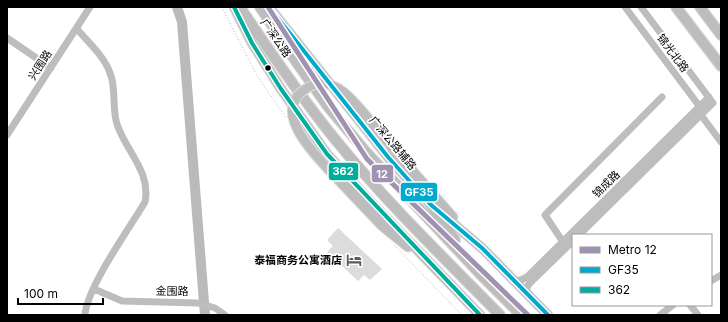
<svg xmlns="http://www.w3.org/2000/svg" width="728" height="322" font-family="Inter,'Noto Sans SC',sans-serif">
<rect width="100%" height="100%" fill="#fff"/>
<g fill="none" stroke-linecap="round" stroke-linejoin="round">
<path stroke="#bababa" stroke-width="10" d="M177,7L182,22L205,315"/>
</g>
<path fill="#dcdcdc" d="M338,228L382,269L370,280L364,275L358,281L327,252L333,246L327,240Z"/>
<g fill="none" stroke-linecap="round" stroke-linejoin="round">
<g stroke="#dbdbdb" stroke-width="11">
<path id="major" d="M234,7L252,43L281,89L327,154L369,200L480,315
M269,7L388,157L430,204L482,248L548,315
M390,145L453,217
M343,185L382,226L408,247"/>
</g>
<g stroke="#dbdbdb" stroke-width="12">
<path id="highway" d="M240,7C270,52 300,96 334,138C385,201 443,257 500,315
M260,7L295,60L329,108L367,153L481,275L521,315
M676,7L721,66
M700,7L721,35
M430,204L455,240"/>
</g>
<path stroke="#b8b8b8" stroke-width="1" stroke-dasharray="1 2" stroke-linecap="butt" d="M222,7L256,74L286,118
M394,245L462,315"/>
<path stroke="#bdbdbd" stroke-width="7" d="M625,7L703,111
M77,29C89,43 104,56 110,73C117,89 111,111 118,127C128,153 151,173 145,202C129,229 87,287 85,315
M7,38L51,68
M701,115L721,142
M7,135L90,7
M579,235L713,103L641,7
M563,242L545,215L662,97
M514,281L521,280L527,277L709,97
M711,281L721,275
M94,289L122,301L198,303L215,308L225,315
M527,294V287L529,284L573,241
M690,305L698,315
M660,315L673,305"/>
<use href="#major" stroke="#bdbdbd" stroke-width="9"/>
<use href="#highway" stroke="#bdbdbd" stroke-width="10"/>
<g stroke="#dbdbdb" stroke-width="11" stroke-linecap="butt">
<path id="major-bridge" d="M343,185C325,164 265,113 307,88C317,82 329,82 339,89C353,97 378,131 390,145"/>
</g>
<use href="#major-bridge" stroke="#bdbdbd" stroke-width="9"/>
<g stroke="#fff" stroke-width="7">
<path id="bus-1" d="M269,7L388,157L430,204L482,248L548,315"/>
</g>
<g stroke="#fff" stroke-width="7">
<path id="bus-2" d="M234,7L252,43L281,89L327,154L480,315"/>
</g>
<use href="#bus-1" stroke="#00a9ce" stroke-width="4"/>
<use href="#bus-2" stroke="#01ad9c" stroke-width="4"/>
<g stroke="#fff" stroke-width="8">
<path id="metro-1" d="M268,7L367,159L528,315"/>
</g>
<use href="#metro-1" stroke="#a192b2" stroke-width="5"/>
</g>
<defs>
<g id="hotel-bare" transform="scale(1.2)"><path d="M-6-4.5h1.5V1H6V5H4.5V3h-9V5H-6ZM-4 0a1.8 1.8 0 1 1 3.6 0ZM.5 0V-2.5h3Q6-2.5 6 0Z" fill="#595959" stroke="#fff" stroke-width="2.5" paint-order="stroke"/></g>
</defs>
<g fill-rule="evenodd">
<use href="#hotel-bare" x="354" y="260"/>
</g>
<circle fill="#000" stroke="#fff" stroke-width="1.5" cx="268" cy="68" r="3.5"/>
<g text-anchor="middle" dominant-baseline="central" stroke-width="3.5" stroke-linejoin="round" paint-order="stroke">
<g font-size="11" fill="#000" stroke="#fff">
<text transform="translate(276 38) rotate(55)">广深公路</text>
<text transform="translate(673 53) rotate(53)">锦光北路</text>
<text transform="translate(40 65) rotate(-57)">兴围路</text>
<text transform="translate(393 143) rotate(50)">广深公路辅路</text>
<text transform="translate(606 184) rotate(-45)">锦成路</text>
<text transform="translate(172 291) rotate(1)">金围路</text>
</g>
<g font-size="11" font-weight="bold" fill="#000" stroke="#fff" text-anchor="end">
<text x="342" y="260">泰福商务公寓酒店</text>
</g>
</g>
<g stroke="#fff" stroke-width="1.5">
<rect x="328" y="162" width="31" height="19" rx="4" fill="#01ad9c"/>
<rect x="371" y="164" width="23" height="19" rx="4" fill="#a192b2"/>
<rect x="400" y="182" width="38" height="20" rx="4" fill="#00a9ce"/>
</g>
<g font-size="11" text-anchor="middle" font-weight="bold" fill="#fff">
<text x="343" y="175">362</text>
<text x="382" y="178">12</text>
<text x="419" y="196">GF35</text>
</g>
<rect width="728" height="322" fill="none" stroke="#000000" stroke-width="16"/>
<rect x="572" y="234" width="140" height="72" fill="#ffffff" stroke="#999999"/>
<rect x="580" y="247" width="20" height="6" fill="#a192b2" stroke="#999999"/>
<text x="608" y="254" font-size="12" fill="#000000">Metro 12</text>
<rect x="580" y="267" width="20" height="6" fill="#00a9ce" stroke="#999999"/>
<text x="608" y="274" font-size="12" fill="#000000">GF35</text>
<rect x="580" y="287" width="20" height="6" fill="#01ad9c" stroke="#999999"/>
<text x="608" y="294" font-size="12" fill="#000000">362</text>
<path d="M18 298v6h85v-6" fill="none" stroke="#000000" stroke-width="2"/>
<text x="24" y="298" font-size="12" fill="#000000" stroke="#ffffff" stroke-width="3" paint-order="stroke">100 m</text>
</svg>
